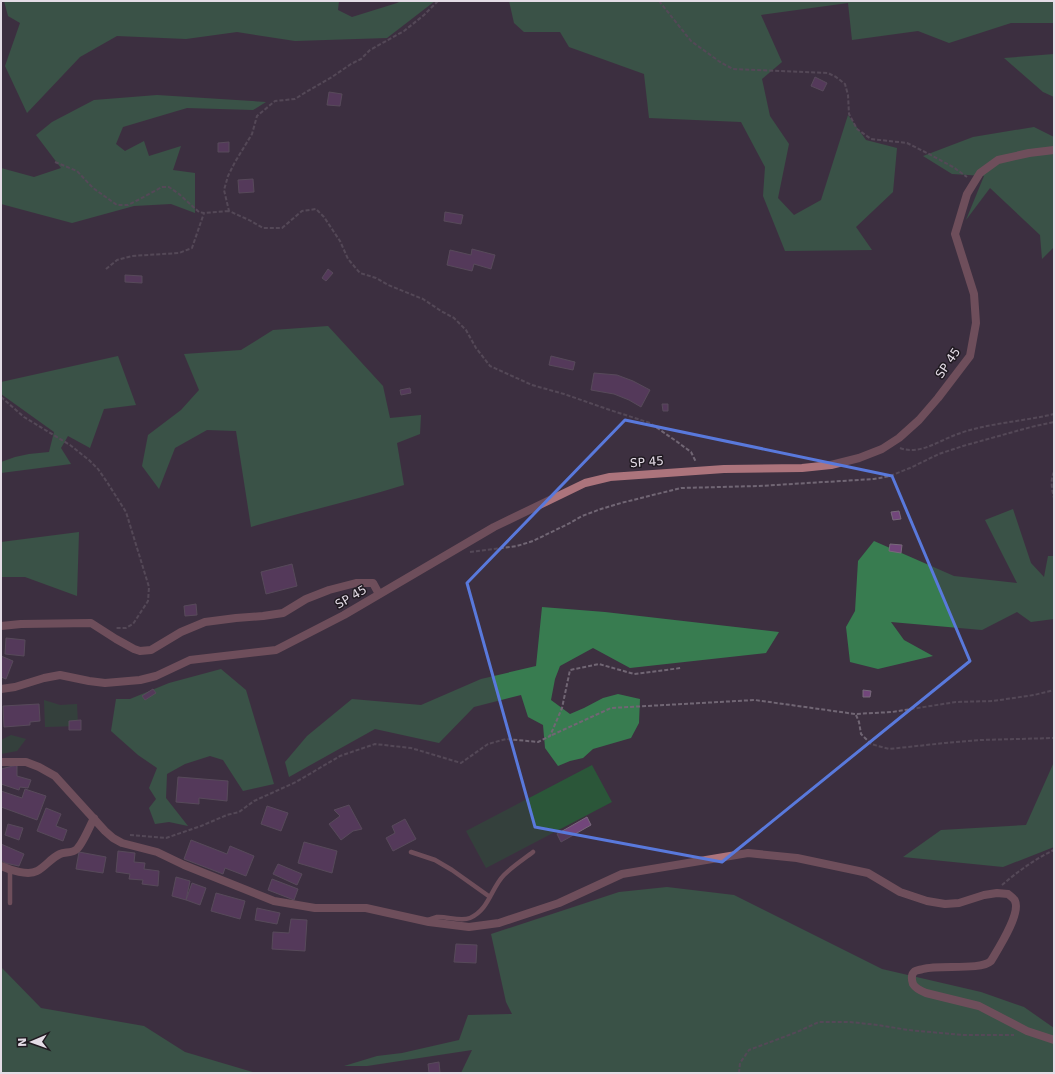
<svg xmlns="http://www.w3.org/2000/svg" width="1055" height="1074" font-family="'DejaVu Sans',sans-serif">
<rect width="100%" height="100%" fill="#3d3040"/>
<path fill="#2b5639" d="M44,700L60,705L77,704L78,726L45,727Z
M11,735L26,739L17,751L1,754V740Z
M592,765L612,802L486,868L466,831Z"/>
<path fill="#387c50" d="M4,1H339L338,10L352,17L397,3L401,1H435L387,38L295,41L237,32L186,39L117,36L80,57L27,113L5,66L20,23L8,16Z
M509,1H1054V23H1011L949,43L918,31L852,40L848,3L761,15L782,62L762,79L770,116L789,144L778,198L794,215L821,200L848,115L866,140L897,148L893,192L856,227L872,250L785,251L763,196L765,167L741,122L649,118L644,74L569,47L560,32H524L514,23Z
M1054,54V97L1043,92L1004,58Z
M157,95L266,102L253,110L187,108L123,127L116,144L125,151L144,141L149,156L181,146L173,170L195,173V213L171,204L134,206L72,223L1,204V168L34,177L61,168L36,135L52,122L94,100Z
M1034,127L1054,137V247L1042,259L1040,235L990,188L966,220L984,176L952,174L923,156L973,137Z
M328,326L383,386L390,418L421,415L420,434L397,443L404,485C353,501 302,512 251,527L236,431L207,430L175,448L159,489L142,466L148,435L181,410L199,390L184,354L241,350L273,330Z
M118,356L136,405L104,409L90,448L68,436L61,448L71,464L1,473V462L15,457L29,454L49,452L54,432L1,394V382Z
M1013,509L1031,563L1044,577L1048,556H1054V619L1031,622L1017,612L982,630L891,622L904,640L933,656L878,669L850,662L846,627L855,611L858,561L874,541L954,576L1017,583L985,520Z
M79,532L77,596L25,577H1V542Z
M542,607L605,612L779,632L766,653L630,668L593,648L560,666L555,679L551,700L570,714L584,708L603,698L618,694L640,699L639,723L631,738L593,749L583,758L570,761L558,766L545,748L543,725L528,717L521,695L474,707L439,743L375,729L289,777L285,762L307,736L352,699L421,705L481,679L536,666Z
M221,669L246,690L266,757L274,784L243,791L223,760L210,756L185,764L167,774L166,798L188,826L169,822L155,824L149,808L156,799L149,788L157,768L138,755L111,731L116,699H130L169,683Z
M1054,762V847L1003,867L903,857L941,830L1026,825Z
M667,887L734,895L882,969L981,992L1024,1007L1054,1028V1073H461L472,1050L367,1066H344L377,1056L402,1053L459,1040L468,1015L512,1014L506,1002L491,934L619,892Z
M1,967L41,1008L144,1026L185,1052L256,1073H1Z"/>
<path fill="#72467b" stroke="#78697b" d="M815,77L827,83L823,91L811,86Z
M329,92L342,94L340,106L327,105Z
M229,142V152H218V143Z
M253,179L254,192L239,193L238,180Z
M445,212L463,215L461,224L444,221Z
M472,249L495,255L491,269L474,264L472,271L447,265L450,250L471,255Z
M328,269L333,273L326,281L322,278Z
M125,275L142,276V283L125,282Z
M551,356L575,362L573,370L549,365Z
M594,373L617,375L633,381L650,390L641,407L629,400L614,394L591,390Z
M410,388L411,393L401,395L400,390Z
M662,404H668V411H663Z
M899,511L901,519L893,520L891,512Z
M890,544L902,545L901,553L889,551Z
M292,564L297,586L266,594L261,572Z
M196,604L197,615L185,616L184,606Z
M6,638L25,640L24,656L5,654Z
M1,656L13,661L6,679L1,677Z
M153,689L156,693L145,700L142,696Z
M863,690L871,691L870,697H863Z
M39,704L40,721L30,722V725L4,727L3,706Z
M81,720V730H69V721Z
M17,765V776L31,780L28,788L20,787L19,790L1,784V769Z
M178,777L228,781L227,801L199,798V804L176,802Z
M25,789L46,796L37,820L1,807V791L22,798Z
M349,805L362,829L353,831L341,840L329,824L340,816L334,810Z
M267,806L288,813L281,831L261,824Z
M46,808L61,814L56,826L67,830L63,841L37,831Z
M587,817L591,825L561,842L557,834Z
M405,819L416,839L393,851L386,838L395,833L392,826Z
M8,824L23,828L19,840L5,835Z
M191,840L227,854L230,846L254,856L246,876L225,868L223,874L184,859Z
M304,842L337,851L332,873L298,863Z
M1,844L24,854L19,866L5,863L1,860Z
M118,851L135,853L134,862L145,863L144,869L159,871L158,886L142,884L143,880L129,879L130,874L116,872Z
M79,852L106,857L103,873L76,869Z
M278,864L302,874L297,885L273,874Z
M176,877L190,881L186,900L172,896Z
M272,879L298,889L294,900L268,890Z
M192,883L206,888L200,905L186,900Z
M216,893L245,901L240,919L211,911Z
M257,908L280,913L277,924L255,920Z
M291,919L307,920L305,951L272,949L273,932L289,933Z
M456,944L477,945L476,963L454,962Z
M439,1062L440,1073H429L428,1064Z"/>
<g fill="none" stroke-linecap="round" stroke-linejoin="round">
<path stroke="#716674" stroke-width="2" stroke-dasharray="4 2" stroke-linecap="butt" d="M438,1L424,15L404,31L370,50L361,59L351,64L332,77L306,92L295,99L275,101L257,116L252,134L235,162L228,176L224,190L229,211L249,220L263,228H282L302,211L316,209L324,217L340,241L348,259L360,273L376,278L388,285L423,299L441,311L454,318L466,330L476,348L490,366L532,385L564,394L607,409L650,423L676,441L691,452L696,462
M659,1L691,41L720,62L733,69L828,73L836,77L845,84L848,95L849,114L857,129L871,139L907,143L927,153L953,167L967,177
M55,162L77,171L93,188L117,205H128L138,200L162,187H169L179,194L199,212L204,213L229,211
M106,269L117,260L132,256L179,253L192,248L204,213
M1,397L24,417L70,445L89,460L98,469L107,482L126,512L149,587L148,601L133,624L126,628H116
M900,448C919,455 937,442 955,435C986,423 1021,422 1054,414
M1054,472C1050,479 1052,490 1054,498
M470,552L517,546L533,541L568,524L582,516L601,509L621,503L681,488L759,486L874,479L890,476L910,468L939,454L963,446L1031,427L1054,422
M856,715L859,722L861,734L871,744L889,749L945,743L981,740L1054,738
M552,735L611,708L755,700L855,714L892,712L956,702L993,701L1034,695L1054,690
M130,835L166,838L201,826L227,815L239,812L254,801L296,782L340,756L375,744L411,748L461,763L488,744L506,739L538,742L550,736L562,708L570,670L599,664L634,674L681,668
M1002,885C1017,872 1035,859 1054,850
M739,1073L740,1063L749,1050L797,1032L819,1022H850L878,1025L908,1030L963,1035H1014"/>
<path stroke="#ac747c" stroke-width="4.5" d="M411,852L435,860L452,870L490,897
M10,870V903
M428,920C431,919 434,918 437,917C447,916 460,922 470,918C489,910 491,888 504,875C513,866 524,859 533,852"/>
<path stroke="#ac747c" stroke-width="8" d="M1,626L21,624L91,623L116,639L134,649L140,651L151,650L181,632L205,622L236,618L263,616L283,613L306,599L329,590L356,583H373L379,594
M1,762H26L39,767L55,776L105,831L113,838L122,843L157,852L184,865L274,901L315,908H366L429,922L469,927L499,923L559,903L622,874L748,853L797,858L868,873L900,892L927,901L945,904L959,903L984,895L997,893L1008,894C1010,896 1014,898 1015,901C1021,914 998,949 991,961C980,971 939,964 923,969C920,970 916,970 914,972C911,975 912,981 913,984C916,989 921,991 926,993L979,1006L1027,1031L1054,1040
M1,866C10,870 28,876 37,871C45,867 51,858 60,854C65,852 73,853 77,849C83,843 90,826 94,818"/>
<path stroke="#ac747c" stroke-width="8" d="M1,689L15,687L44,678L60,675L89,681L105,683L140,680L156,676L190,660L276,650L344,615L494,527L585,483L610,477L724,469L802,468L831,465L859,458L882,449L899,438L919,420L938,398L970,356L976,323L974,294L955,234L967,194L980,173L998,160L1029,153L1054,150"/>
</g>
<path d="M0 0H1055V1074H0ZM625,420L892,476L970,661L722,862L535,827L467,583Z" fill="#3d3040" fill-opacity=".55" fill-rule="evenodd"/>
<path fill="none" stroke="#5979dc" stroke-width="3" stroke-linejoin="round" d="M625,420L892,476L970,661L722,862L535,827L467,583Z"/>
<g text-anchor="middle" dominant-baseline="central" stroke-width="3" stroke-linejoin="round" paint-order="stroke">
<g font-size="12" fill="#e4dce6" stroke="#201a21">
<text transform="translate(948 363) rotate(-56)">SP 45</text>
<text transform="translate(647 462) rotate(-4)">SP 45</text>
<text transform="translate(351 597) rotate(-30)">SP 45</text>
</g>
</g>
<rect width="1055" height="1074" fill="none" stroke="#e4dce6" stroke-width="4"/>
<g transform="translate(32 1042) rotate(268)" stroke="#201a21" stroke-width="3" paint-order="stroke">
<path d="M0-3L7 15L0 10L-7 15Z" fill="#e4dce6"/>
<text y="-6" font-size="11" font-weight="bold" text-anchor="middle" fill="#e4dce6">N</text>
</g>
</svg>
